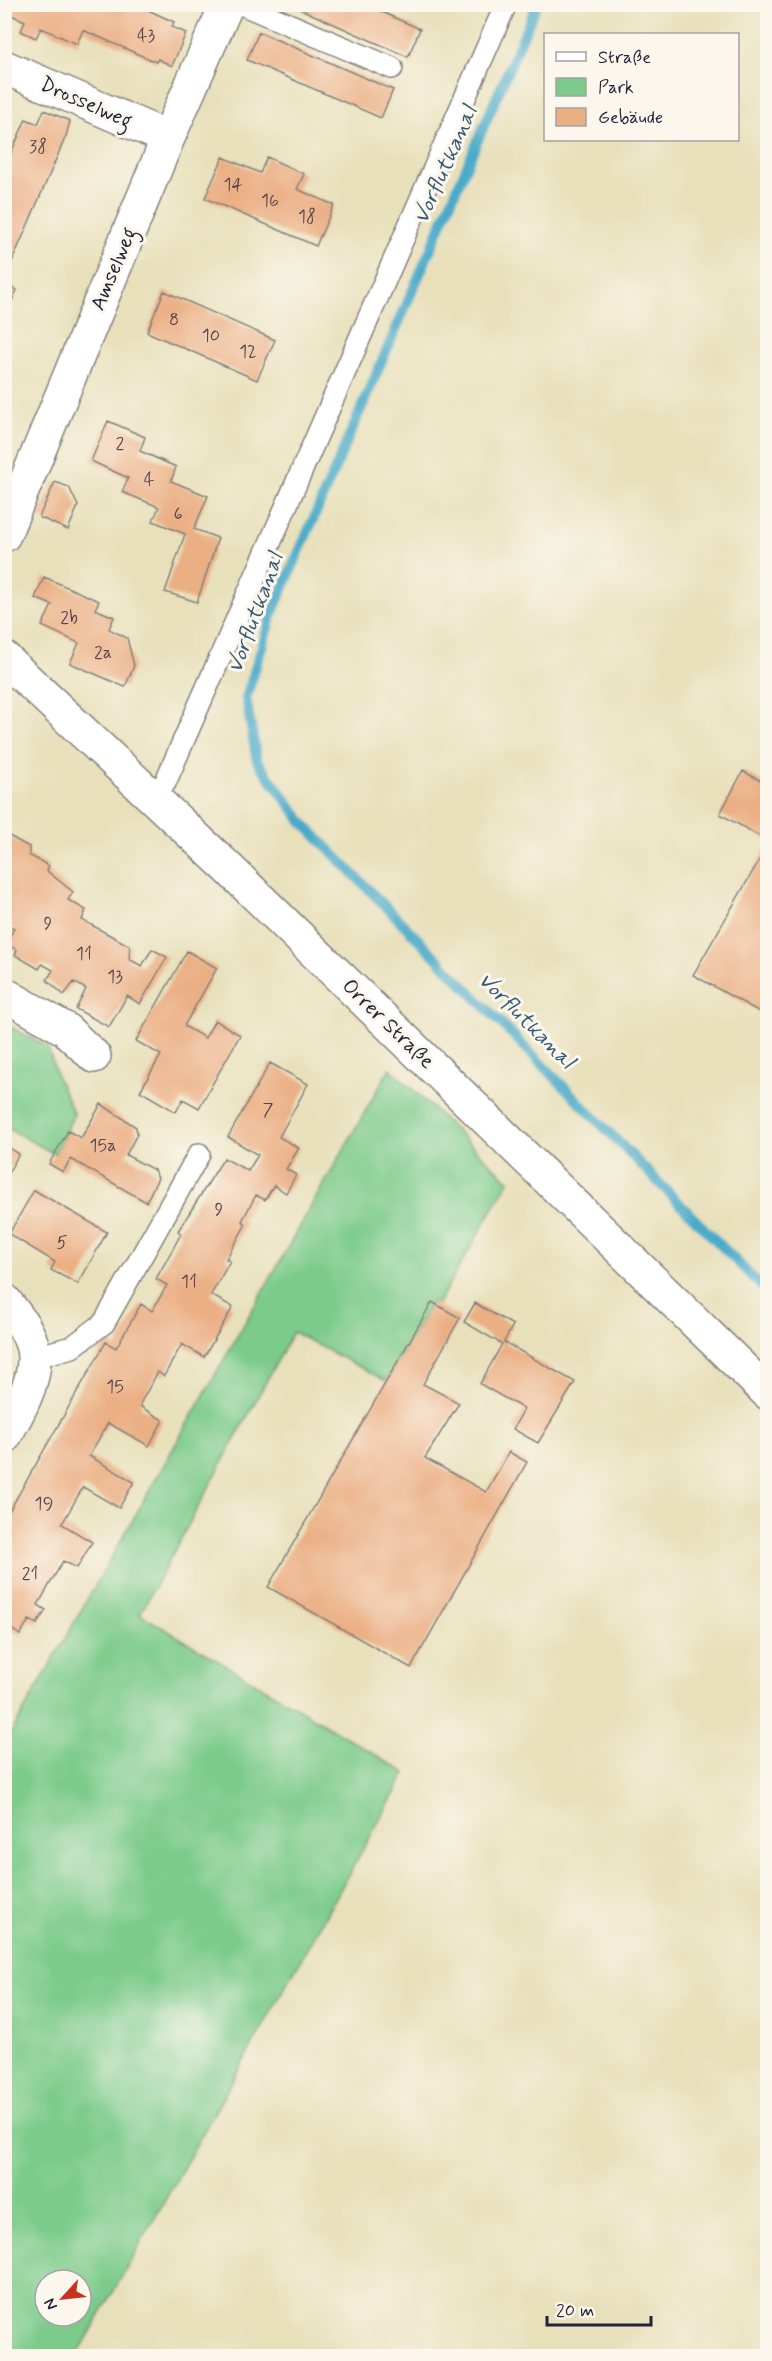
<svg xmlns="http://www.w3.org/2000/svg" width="772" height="2361" font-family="Mynerve,sans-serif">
<rect width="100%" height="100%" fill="#fbf7ec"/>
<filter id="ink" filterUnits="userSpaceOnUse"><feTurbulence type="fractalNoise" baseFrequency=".0167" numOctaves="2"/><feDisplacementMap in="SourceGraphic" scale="12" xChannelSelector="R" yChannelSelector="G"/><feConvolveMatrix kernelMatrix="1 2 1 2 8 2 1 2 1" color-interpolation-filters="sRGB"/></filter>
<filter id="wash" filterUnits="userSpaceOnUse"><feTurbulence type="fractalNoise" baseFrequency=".008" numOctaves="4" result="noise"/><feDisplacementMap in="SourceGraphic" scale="24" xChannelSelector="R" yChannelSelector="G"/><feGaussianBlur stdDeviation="1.35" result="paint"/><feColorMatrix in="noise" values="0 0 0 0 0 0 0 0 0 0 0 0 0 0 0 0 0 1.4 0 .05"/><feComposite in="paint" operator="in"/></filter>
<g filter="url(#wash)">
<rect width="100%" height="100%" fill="#e8e0bb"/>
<path fill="#7ccb8b" stroke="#4f7663" stroke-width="1.5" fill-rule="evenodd" d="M5,1024L48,1047L57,1077L74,1114L55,1154L5,1127Z
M390,1068L509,1181L437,1305L432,1302L386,1381L293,1332L140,1614L406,1773L77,2356H5V1744ZM45,2280H81V2316H45Z"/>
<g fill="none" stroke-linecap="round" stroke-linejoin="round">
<path stroke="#49aac9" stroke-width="10" d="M537,4L272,614L246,698L257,761L305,825L768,1293"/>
</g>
<g id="blocks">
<path fill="#ebaf84" d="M4,4H135L174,22L172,27L186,33L172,66L158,59L156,62L83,30L77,44L41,28L36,38L21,31L25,21L4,12Z
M289,4H364L420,29L408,57Z
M259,32L393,90L381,118L247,60Z
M44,110L70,121L66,136L4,280V169L26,119L38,124Z
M223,157L260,173L267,157L304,174L297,189L334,205L316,246L205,198Z
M4,284L17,290L4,317Z
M164,291L275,340L257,380L147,332Z
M108,421L145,437L140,451L176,467L171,481L208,496L194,529L218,538L197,602L165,592L185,534L153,521L159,507L122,492L128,478L91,461Z
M55,482L69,487L78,506L68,530L39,517Z
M44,577L99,601L95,609L114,617L109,629L127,638L134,666L125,687L70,663L79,643L42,626L52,605L35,598Z
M743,771L768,785V841L720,814Z
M4,833L29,847V855L49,866L47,871L73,892L68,900L86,910L82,920L130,946L129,959L142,966L152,949L167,957L140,1004L127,996L109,1027L76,1009L86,989L74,982L64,995L47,980L53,970L42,964L39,969L15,955L17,950L6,944L14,928L4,923Z
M768,845V1011L765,1015L693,975Z
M187,951L217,968L184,1026L205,1038L215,1020L240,1035L199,1108L183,1099L176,1112L140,1091L161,1055L136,1041Z
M270,1063L308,1084L279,1137L299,1148L286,1169L296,1175L286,1193L274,1185L265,1200L256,1195L242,1221L246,1224L226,1259L230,1261L211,1295L233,1307L204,1357L182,1344L164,1376L158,1372L141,1402V1407L163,1420L149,1446L108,1423L89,1456L134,1482L119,1508L83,1487L62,1524L92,1542L77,1568L63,1561L38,1605L46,1610L37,1624L29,1620L20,1635L13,1630L4,1646V1597L8,1590L4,1588V1520L106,1342L116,1348L141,1304L152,1311L167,1285L156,1279L181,1234L178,1231L224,1158L248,1171L258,1155L228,1137Z
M101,1104L136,1127L137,1134L126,1155L154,1170L158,1178L146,1202L71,1159L63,1172L49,1164L68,1131L81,1138Z
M4,1145L19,1154L4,1180Z
M34,1190L107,1232L78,1284L51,1270L55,1262L9,1234Z
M432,1302L460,1318L423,1384L459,1403L425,1458L486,1492L509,1452L527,1462L411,1668L268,1587Z
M475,1303L513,1325L504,1342L575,1382L538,1443L513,1429L524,1409L480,1384L502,1344L464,1322Z"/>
</g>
</g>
<g filter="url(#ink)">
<use href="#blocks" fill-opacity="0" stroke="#85817b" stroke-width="1.5"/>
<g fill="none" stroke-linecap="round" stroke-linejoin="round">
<g stroke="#85817b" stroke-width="24">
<path id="lane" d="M241,4L392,68
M165,783L506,4
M35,1357L72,1347L104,1323L199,1154"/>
</g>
<g stroke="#85817b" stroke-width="36">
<path id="street" d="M4,67L168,138
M4,535L168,138L227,4
M4,994L65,1029L94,1056
M4,1300C17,1316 34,1336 34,1358C35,1383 17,1415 4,1437"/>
</g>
<g stroke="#85817b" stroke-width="36">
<path id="secondary" d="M4,658L226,866L768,1393"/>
</g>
<use href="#lane" stroke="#fff" stroke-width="21"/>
<use href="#street" stroke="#fff" stroke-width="33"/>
<use href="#secondary" stroke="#fff" stroke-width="33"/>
</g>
</g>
<g text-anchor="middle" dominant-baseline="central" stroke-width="6" stroke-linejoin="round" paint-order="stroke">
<g font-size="18" fill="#54454d">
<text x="146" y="36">43</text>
<text x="38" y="147">38</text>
<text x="233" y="185">14</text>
<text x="270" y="201">16</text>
<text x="307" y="217">18</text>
<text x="174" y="320">8</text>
<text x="211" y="336">10</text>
<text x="248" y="352">12</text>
<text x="120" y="444">2</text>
<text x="149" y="480">4</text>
<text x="178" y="514">6</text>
<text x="69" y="618">2b</text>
<text x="103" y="653">2a</text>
<text x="48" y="924">9</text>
<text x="84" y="954">11</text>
<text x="115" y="977">13</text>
<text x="268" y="1110">7</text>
<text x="103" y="1146">15a</text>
<text x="219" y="1210">9</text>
<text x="62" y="1243">5</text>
<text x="189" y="1282">11</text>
<text x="115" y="1387">15</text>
<text x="44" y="1504">19</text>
<text x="30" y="1574">21</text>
</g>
<g font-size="21" fill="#22223b" stroke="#fbf7ec">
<text transform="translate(86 103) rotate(24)">Drosselweg</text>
<text transform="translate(114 269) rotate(-67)">Amselweg</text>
<text transform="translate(388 1024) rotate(44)">Orrer Straße</text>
</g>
<g font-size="22" font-style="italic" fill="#325874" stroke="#fbf7ec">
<text transform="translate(446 165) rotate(-66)">Vorflutkanal</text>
<text transform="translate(256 613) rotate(-70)">Vorflutkanal</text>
<text transform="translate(526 1021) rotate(45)">Vorflutkanal</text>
</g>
</g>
<rect width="772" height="2361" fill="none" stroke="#fbf7ec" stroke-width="24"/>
<rect x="544" y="33" width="195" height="108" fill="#fbf7ec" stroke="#a4a2a5" stroke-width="1.5"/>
<rect x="556" y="52" width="30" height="9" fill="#ffffff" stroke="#a4a2a5" stroke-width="1.5"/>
<text x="598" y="63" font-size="18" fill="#22223b">Straße</text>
<rect x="556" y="78" width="30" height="18" fill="#7ccb8b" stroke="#a4a2a5" stroke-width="1.5"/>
<text x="598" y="93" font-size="18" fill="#22223b">Park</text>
<rect x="556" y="108" width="30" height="18" fill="#ebaf84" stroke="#a4a2a5" stroke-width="1.5"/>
<text x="598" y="123" font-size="18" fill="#22223b">Gebäude</text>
<g transform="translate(63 2298) rotate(243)"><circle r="28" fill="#fbf7ec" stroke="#a4a2a5" stroke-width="1.5"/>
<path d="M0-4.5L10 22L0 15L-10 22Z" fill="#c8321e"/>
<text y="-9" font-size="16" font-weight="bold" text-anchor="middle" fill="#22223b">N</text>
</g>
<path d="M547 2316v9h104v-9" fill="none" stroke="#22223b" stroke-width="3"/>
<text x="556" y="2316" font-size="18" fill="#22223b" stroke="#fbf7ec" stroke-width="4.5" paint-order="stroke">20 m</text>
</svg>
